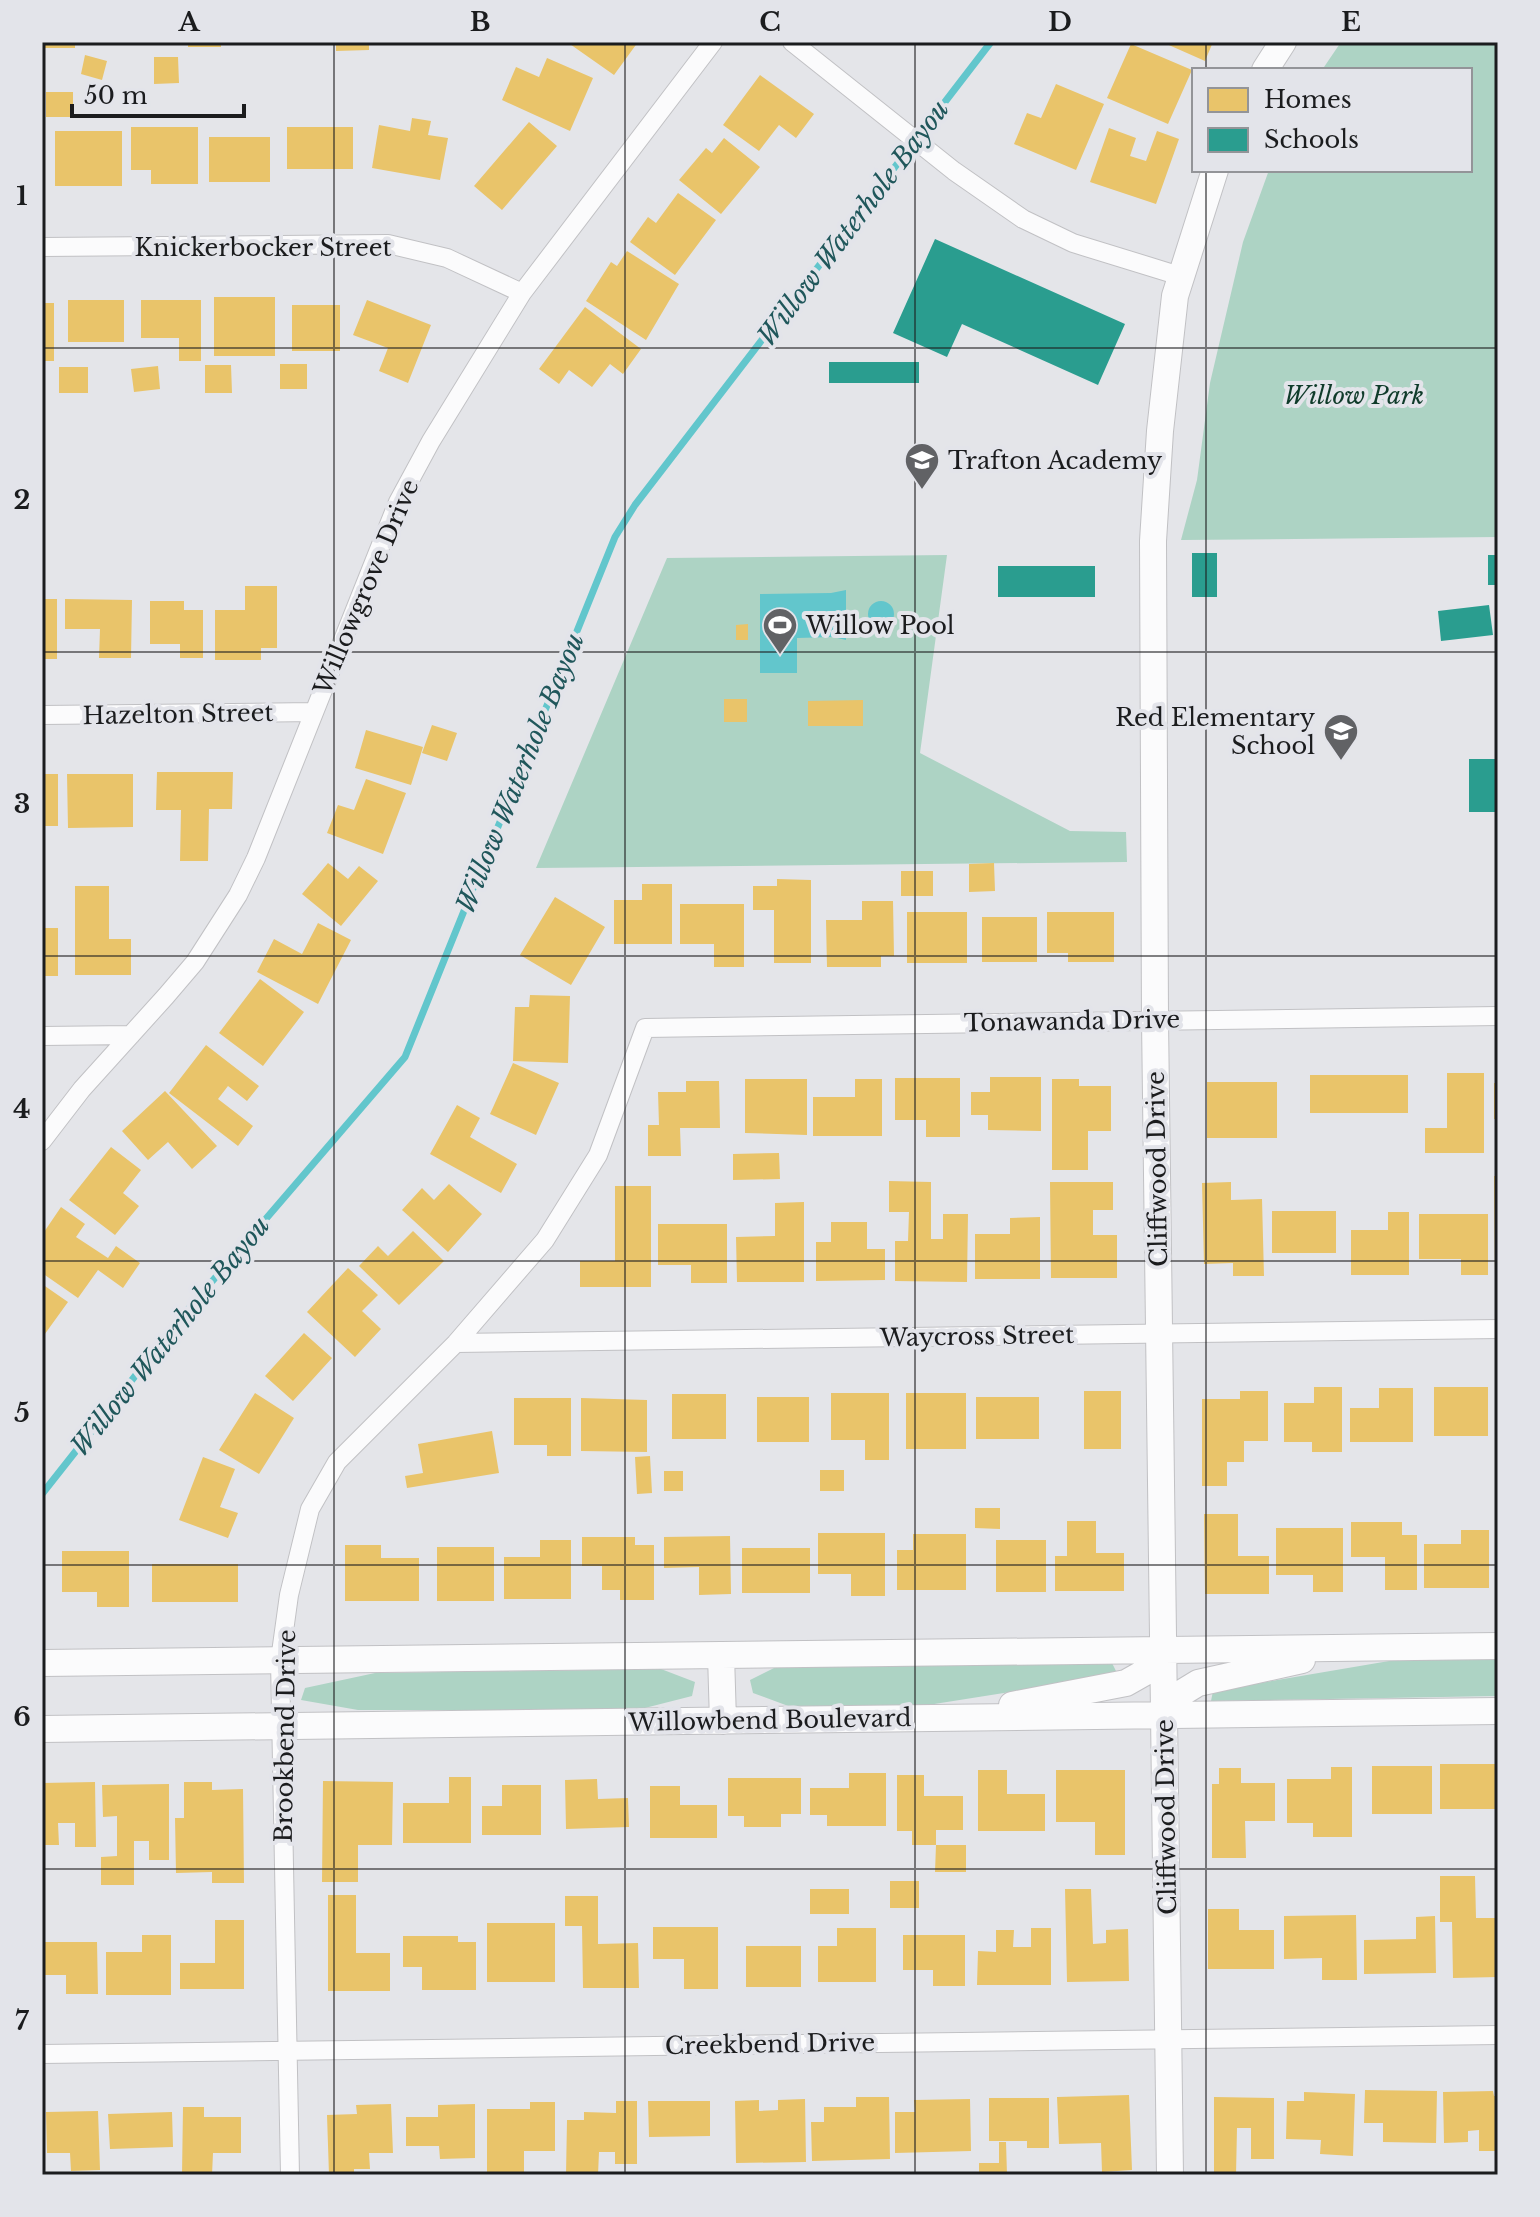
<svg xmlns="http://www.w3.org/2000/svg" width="1540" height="2217" font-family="'Libre Baskerville',serif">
<rect width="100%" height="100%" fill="#e4e5e9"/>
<path fill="#add3c4" d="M1341,42H1498V537L1181,540L1197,480L1210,383L1243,242L1269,170H1470V70H1322Z
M947,555L920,753L1070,831L1126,832L1127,862L536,868L667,558Z
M1498,1658V1696L1211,1701L1213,1691L1395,1660Z
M1112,1663L1118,1675L928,1705L791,1707L753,1693L750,1680L774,1668L810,1666Z
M661,1669L695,1682L692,1696L637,1710H358L301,1700L305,1688L375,1673Z"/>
<path fill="#62c6cc" d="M846,590V640L833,637L797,638V673H760V594L831,593Z
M868 614a13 13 0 1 1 26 0a13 13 0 1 1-26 0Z"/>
<path fill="#e9c46a" d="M42,42H75V48H42Z
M188,42H221V47H188Z
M336,42H369V50L336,51Z
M567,42H638L614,75Z
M1162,42H1213L1205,61Z
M1131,44L1192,70L1168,124L1107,98Z
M85,55L107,61L102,80L81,74Z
M154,57H178L179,83L154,84Z
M547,58L593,78L570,131L502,100L516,67L539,77Z
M760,75L814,114L796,138L779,125L759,151L723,125Z
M1056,84L1104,104L1076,170L1014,144L1027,113L1041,118Z
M46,92H73V117H46Z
M412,118L431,121L428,135L448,138L440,180L372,168L379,125L410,131Z
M529,122L557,146L502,210L474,186Z
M131,127H198V184H151V170H131Z
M287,127H353V169H287Z
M1109,128L1136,138L1130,156L1146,161L1157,131L1179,139L1156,204L1090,182Z
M55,131H122V186H55Z
M209,137H270V182H209Z
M724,138L760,167L721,214L679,180L706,148L712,153Z
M678,193L716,220L675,275L630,242L648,217L656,223Z
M627,251L679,284L646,340L586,301L611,262L617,266Z
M214,297H275V356H214Z
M68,300H124V342H68Z
M141,300H201V361H179V338H141Z
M367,300L431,325L408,383L379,371L388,348L353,335Z
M42,303H54V361H42Z
M292,305H340V351H292Z
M585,307L641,349L623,374L610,364L592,387L569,370L559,384L539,369Z
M280,364H307V389H280Z
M205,365H231L232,393H205Z
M158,366L160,389L134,392L131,369Z
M59,367H88V393H59Z
M245,586H277V648H261V660H215V610H245Z
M42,599H57V659H42Z
M65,599L132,600L131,658H99L100,629H65Z
M150,601H184V610H203V658H180V644H150Z
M748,624V640H736V625Z
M724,699H747V722H724Z
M863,700V726H808V701Z
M432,725L457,733L447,761L422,753Z
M366,730L423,747L411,785L355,768Z
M157,772H233L232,809H209L208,861H180L181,810H156Z
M42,774H58V826H42Z
M67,774H133V827L68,828Z
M366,779L406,793L383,854L327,833L338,805L354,810Z
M328,863L348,879L359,866L378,881L341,926L302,894Z
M994,863L995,891L969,892V864Z
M901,871H933V896H901Z
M777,879L811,880V963H774V910H753V886H777Z
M642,884H672V944H614V900H642Z
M75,886H109V939H131V975H75Z
M555,897L605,927L571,985L520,955Z
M862,901H893L894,956H881V967H827L826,920H862Z
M680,904H744V967H714V944H680Z
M907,912H967V963H907Z
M1047,912H1114V962H1068V953H1047Z
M982,917H1037V962H982Z
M318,923L351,940L318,1004L257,972L274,939L302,954Z
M42,928H58V976H42Z
M260,979L304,1012L263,1066L219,1033Z
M530,995L570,996L568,1063L513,1061L515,1007H529Z
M206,1045L259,1086L247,1101L228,1086L218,1099L253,1126L238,1146L169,1093Z
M513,1063L559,1083L536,1135L490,1114Z
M1447,1073H1484V1153H1425V1128H1447Z
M1310,1075H1408V1113H1310Z
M990,1077H1041V1131L988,1130V1115H971V1092H990Z
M895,1078H960V1137H926V1120H895Z
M745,1079H807V1135L745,1133Z
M855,1079H882V1136H813V1097H855Z
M1052,1079H1079V1086H1111V1131H1088V1170H1052Z
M686,1081H719L720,1128H680L681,1156H648V1125H659L658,1092H686Z
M1207,1082H1277V1138H1207Z
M1494,1083H1498V1119H1494Z
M165,1091L217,1146L192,1169L168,1142L148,1160L122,1131Z
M457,1105L480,1118L470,1137L517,1164L501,1193L430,1154Z
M111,1147L141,1170L123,1193L139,1206L115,1235L69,1200Z
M779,1153L780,1179L733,1180V1154Z
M1494,1176H1498V1275H1495Z
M889,1181L931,1182V1239H943V1214H968L967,1282L895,1281V1241H908L909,1212H889Z
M1050,1182H1113V1210H1093V1235H1117V1278H1051Z
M1231,1182V1200L1262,1199L1264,1276H1233V1263L1204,1264L1202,1183Z
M449,1184L482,1214L448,1252L402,1210L422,1188L434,1200Z
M615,1186H651V1287H580V1261H615Z
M804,1202V1282H737L736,1237L775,1236V1203Z
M61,1207L85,1224L76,1237L108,1258L116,1246L140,1263L123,1288L98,1270L78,1298L42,1273V1235Z
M1272,1211H1336V1253H1272Z
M1388,1212H1409V1275H1351V1230H1388Z
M1419,1214H1488V1275H1461V1259H1419Z
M1040,1217V1279H975V1234H1010V1218Z
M831,1222H867V1249H885V1280L816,1281V1242H831Z
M658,1224H727V1283H691V1265H658Z
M413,1231L444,1261L399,1305L359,1266L378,1246L388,1256Z
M348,1268L378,1295L362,1311L381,1329L355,1357L307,1312Z
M42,1284L68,1302L42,1338Z
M304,1333L332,1358L293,1401L265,1376Z
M1314,1387H1342V1452H1312V1442H1284V1403H1314Z
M1434,1387H1488V1436H1434Z
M1379,1388H1413V1442H1350V1408H1379Z
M1084,1391H1121V1449H1084Z
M1240,1391H1268V1441H1244V1462H1227V1486H1202V1399H1240Z
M255,1393L294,1418L259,1474L219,1450Z
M831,1393H889V1460H865V1440H831Z
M906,1393H966V1449H906Z
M672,1394H726V1439H672Z
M757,1397H809V1442H757Z
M976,1397H1039V1439H976Z
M514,1398H571V1456H547V1445H514Z
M581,1398L647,1400V1452L581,1451Z
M492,1431L499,1473L407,1488L405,1476L423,1473L418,1444Z
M650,1456L652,1493L637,1494L635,1457Z
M203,1457L235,1469L220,1507L238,1513L228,1538L179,1520Z
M820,1470H844V1491H820Z
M664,1471H683V1491H664Z
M975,1508H1000V1529L975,1528Z
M1204,1514H1238V1556H1269V1594H1205Z
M1067,1521H1096V1553H1124V1591H1055V1556H1067Z
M1351,1522H1402V1535H1417V1590H1385V1557H1351Z
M1276,1528H1343V1592H1313V1575H1276Z
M1461,1530H1489V1588H1424V1544H1461Z
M818,1533H885V1596H851V1574H818Z
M913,1534H966V1590H897V1550H913Z
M730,1536L731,1594L699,1595V1567L664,1568V1537Z
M582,1537H635V1545H654V1600H620V1590H602V1566H582Z
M540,1540H571V1599H504V1557H540Z
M996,1540H1046V1592H996Z
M345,1545H381V1558H419V1601H345Z
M437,1547H494V1601H437Z
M742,1548H810V1593H742Z
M62,1551H129V1607H97V1592H62Z
M152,1564H238V1602H152Z
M1440,1764H1498V1809H1440Z
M1372,1766H1432V1814H1372Z
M1331,1767H1352V1837H1313V1823H1287V1779H1331Z
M1219,1768H1241V1783H1275V1821H1245L1246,1858H1212V1784H1219Z
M978,1770H1007V1794H1045V1831H978Z
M1056,1770H1125V1855H1095V1822H1056Z
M849,1773H886V1826H827V1815H810V1788H849Z
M897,1775H924V1796H963V1830H936V1845H966V1872H935L936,1845H912V1831H897Z
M449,1777H471V1843H403V1803H449Z
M728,1778H801V1814H781V1827H744V1816H728Z
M597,1779L598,1799L628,1798L629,1827L566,1829L565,1780Z
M323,1781L393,1782L392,1845H358V1882H322Z
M95,1782L96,1847H75V1823H58L59,1845H42V1783Z
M184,1782H212V1790L243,1789L244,1883H212V1872L176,1873L175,1818H184Z
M169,1784V1860H149V1841H134V1885H101V1857L117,1856V1816L103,1817L102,1785Z
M502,1785H541V1835H482V1806H502Z
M650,1786H680V1805H717V1838H650Z
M1440,1876H1475L1476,1918H1498V1977L1453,1978L1452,1922H1440Z
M890,1881H919V1908H890Z
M810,1889H849V1914H810Z
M1065,1889H1091L1093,1944L1106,1943V1930L1128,1929L1129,1981L1067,1982Z
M328,1895H356V1953H390V1991H328Z
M565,1896H598V1944L638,1943L639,1988H583L582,1926H565Z
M1208,1909H1239V1930H1274V1969H1208Z
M1356,1915L1357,1980H1322V1958L1284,1959V1916Z
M1435,1916L1436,1973L1364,1974V1940L1416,1939V1917Z
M215,1920H244V1989H180V1963H215Z
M487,1923H555V1982H487Z
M653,1927H718V1989H684V1959H653Z
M837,1928H876V1982H818V1946H837Z
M1031,1928H1051V1985H977L978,1951L996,1952V1930H1014L1013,1947H1031Z
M142,1935H171V1995H106V1952H142Z
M903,1935H965V1986H933V1970H903Z
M403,1936H458V1942H476V1990H422V1967H403Z
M42,1942H97L98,1994H66V1975H42Z
M746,1946H801V1987H746Z
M1365,2090L1437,2091L1436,2143L1383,2142V2123H1364Z
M1493,2091L1494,2096H1498V2151H1479V2130L1468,2131V2142L1444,2143L1443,2092Z
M1304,2092L1355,2094L1353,2156L1320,2154L1321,2140L1286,2139L1287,2101H1304Z
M1129,2095L1132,2170L1102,2172L1101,2143L1059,2144L1057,2097Z
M856,2097H889L890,2159L812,2161L811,2122H824V2107H856Z
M1214,2097L1274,2098V2159H1251V2128H1237L1236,2175H1214Z
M989,2098H1049V2148H1027V2141H989Z
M805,2099L806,2162L736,2163L735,2101L759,2100V2111L778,2110V2100Z
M970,2099L971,2151L895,2153V2112H915L914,2100Z
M616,2101H637V2164H615V2152H599L598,2175H566L567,2120H584V2112L616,2113Z
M648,2101H710V2136L649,2137Z
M530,2102H555V2151H524V2175H487V2109H530Z
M391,2104L393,2153H369L370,2169H354V2175H329L327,2115L357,2114L356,2105Z
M475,2104V2158L440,2159L439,2146H406V2117H438V2105Z
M183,2107H204V2117H241V2153H213L212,2175H182Z
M98,2111L100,2170L71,2171L70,2153H47L46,2112Z
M172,2112L173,2147L110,2149L108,2114Z
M999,2142H1006L1007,2175H979V2163H999Z"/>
<path fill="#2a9d8f" d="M935,239L1125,324L1098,385L962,324L947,357L893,333Z
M829,362H919V383H829Z
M1192,553H1217V597H1192Z
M1488,555H1498V585H1488Z
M998,566H1095V597H998Z
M1489,605L1493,635L1441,641L1438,611Z
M1469,759H1498V812H1469Z"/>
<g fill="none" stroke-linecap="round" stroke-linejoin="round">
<path stroke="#62c6cc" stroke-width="7" d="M42,1494L184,1314L405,1057L615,537L635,505L991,42"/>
<g stroke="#c1c1c4" stroke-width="20">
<path id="street" d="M792,42L954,171L1023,219L1073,243L1180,276
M42,247L388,244L447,258L522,293
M42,715L314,712
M42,1036L131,1035
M42,1141L82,1089L166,996L195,962L238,895L256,858L398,502L431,441L522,293L713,42
M456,1343L1498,1329
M42,2054L1498,2035
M290,2175L280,1660L289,1595L310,1509L337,1462L456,1343L545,1240L598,1155L645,1028L1498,1016"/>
</g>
<g stroke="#c1c1c4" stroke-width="28">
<path id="secondary" d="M1265,70L1283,42
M721,1655L723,1721
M42,1663L1498,1646
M1012,1705L1126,1683L1149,1670L1164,1650
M1165,1715L1175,1697L1198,1683L1302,1660
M42,1729L1498,1711
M1170,2175L1155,1020L1153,541L1160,431L1175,296L1215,170"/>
</g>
<use href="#street" stroke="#fbfbfc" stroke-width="18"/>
<use href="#secondary" stroke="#fbfbfc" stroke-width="26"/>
</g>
<path fill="none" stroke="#1b1c1e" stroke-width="2" stroke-opacity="0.55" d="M334,42V2175M625,42V2175M915,42V2175M1206,42V70M1206,170V2175M42,348H1498M42,652H1498M42,956H1498M42,1261H1498M42,1565H1498M42,1869H1498"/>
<defs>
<g id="school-pin" transform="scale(1.8)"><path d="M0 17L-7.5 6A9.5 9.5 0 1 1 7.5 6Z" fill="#616265" stroke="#e3e4ea"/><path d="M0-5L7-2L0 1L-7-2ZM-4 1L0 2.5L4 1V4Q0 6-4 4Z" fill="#fff"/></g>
<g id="stadium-pin" transform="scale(1.8)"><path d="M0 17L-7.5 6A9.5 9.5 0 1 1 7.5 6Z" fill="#616265" stroke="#e3e4ea"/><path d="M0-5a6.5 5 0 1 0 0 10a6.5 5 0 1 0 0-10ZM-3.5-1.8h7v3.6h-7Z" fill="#fff"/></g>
</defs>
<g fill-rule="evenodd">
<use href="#school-pin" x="922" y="460"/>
<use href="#stadium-pin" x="780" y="625"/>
<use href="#school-pin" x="1341" y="731"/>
</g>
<g text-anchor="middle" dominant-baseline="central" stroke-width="8" stroke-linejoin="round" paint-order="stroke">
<g font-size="24" fill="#1b1c1e" stroke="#e3e4ea">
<text x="263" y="247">Knickerbocker Street</text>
<text transform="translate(366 587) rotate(-67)">Willowgrove Drive</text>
<text transform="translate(178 714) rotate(-1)">Hazelton Street</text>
<text transform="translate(1072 1021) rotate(-1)">Tonawanda Drive</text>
<text transform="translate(1157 1169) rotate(-91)">Cliffwood Drive</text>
<text transform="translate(977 1336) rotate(-1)">Waycross Street</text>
<text transform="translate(770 1720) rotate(-1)">Willowbend Boulevard</text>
<text transform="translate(285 1736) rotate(-89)">Brookbend Drive</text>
<text transform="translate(1166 1817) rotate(-91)">Cliffwood Drive</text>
<text transform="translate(770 2044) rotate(-1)">Creekbend Drive</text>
</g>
<g font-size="24" font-style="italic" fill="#0f3b2a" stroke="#e3e4ea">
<text x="1354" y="395">Willow Park</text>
</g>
<g font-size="24" fill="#1b1c1e" stroke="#e3e4ea" text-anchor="start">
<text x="948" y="460">Trafton Academy</text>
<text x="806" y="625">Willow Pool</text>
<text x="1315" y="717" text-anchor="end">Red Elementary<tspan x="1315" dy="28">School</tspan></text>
</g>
<g font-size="26" font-style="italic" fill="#20575b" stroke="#e3e4ea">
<text transform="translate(853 223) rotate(-53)">Willow Waterhole Bayou</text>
<text transform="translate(520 773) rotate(-68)">Willow Waterhole Bayou</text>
<text transform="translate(170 1336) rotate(-51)">Willow Waterhole Bayou</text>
</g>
</g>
<rect width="1540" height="2217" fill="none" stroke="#e3e4ea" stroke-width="88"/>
<rect x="1192" y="68" width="280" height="104" fill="#e3e4ea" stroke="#939498" stroke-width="2"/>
<rect x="1208" y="88" width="40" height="24" fill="#e9c46a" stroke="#939498" stroke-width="2"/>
<text x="1264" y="108" font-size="24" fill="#1b1c1e">Homes</text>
<rect x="1208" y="128" width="40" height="24" fill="#2a9d8f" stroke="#939498" stroke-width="2"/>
<text x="1264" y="148" font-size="24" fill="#1b1c1e">Schools</text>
<path d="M72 104v12h172v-12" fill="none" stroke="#1b1c1e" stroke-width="4"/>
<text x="84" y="104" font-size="24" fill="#1b1c1e" stroke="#e3e4ea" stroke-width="6" paint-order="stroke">50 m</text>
<rect x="44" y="44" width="1452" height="2129" fill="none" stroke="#1b1c1e" stroke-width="3"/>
<g font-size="26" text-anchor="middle" font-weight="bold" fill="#1b1c1e">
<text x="189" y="31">A</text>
<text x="480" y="31">B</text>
<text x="770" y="31">C</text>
<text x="1060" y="31">D</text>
<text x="1351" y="31">E</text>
<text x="22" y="205">1</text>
<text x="22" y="509">2</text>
<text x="22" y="813">3</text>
<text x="22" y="1118">4</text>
<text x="22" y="1422">5</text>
<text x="22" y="1726">6</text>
<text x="22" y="2030">7</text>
</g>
</svg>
